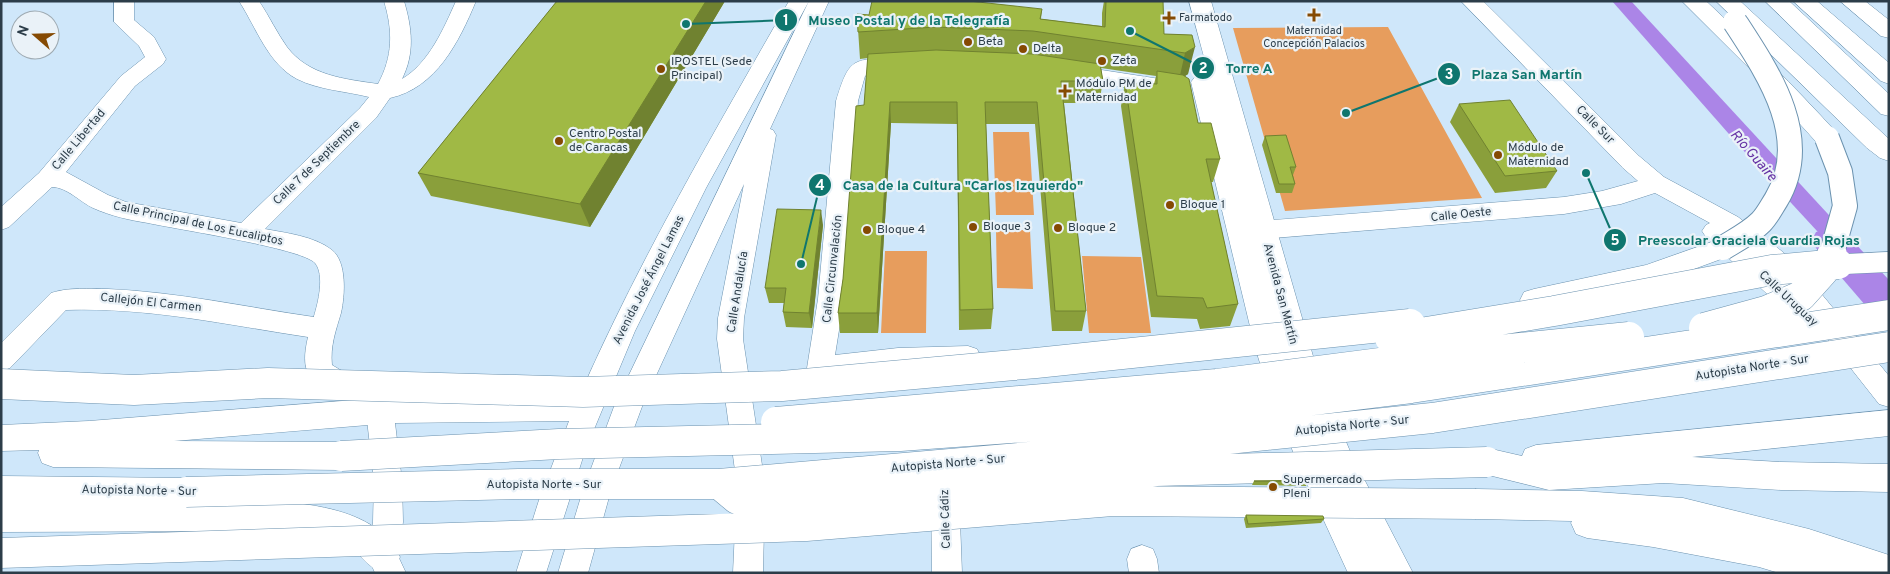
<svg xmlns="http://www.w3.org/2000/svg" width="1890" height="574" font-family="Overpass,sans-serif">
<rect width="100%" height="100%" fill="#cfe7fa"/>
<path fill="#e79d5d" d="M1388,27L1482,198L1285,211L1233,28Z
M993,132H1029L1034,215H996Z
M996,230H1030L1033,289L997,288Z
M885,251H927L926,333H881Z
M1082,256L1141,257L1151,333H1089Z"/>
<path fill="#ab85e7" d="M1612,1H1631L1889,280V309L1758,167Z"/>
<g fill="none" stroke-linecap="round" stroke-linejoin="round">
<path fill="#ab85e7" fill-rule="evenodd" d="M1827,229L1838,232L1889,289V324L1878,320L1816,248L1812,240L1816,232Z"/>
<g stroke="#6b92af" stroke-width="1">
<path id="minor" d="M114,1H134V20L154,37L166,59L163,64L135,86L66,172L108,195L126,202L241,223L360,108L369,97C345,91 319,90 297,79C268,64 256,27 239,1H259C269,16 277,33 287,47C309,76 345,79 378,84C393,56 393,31 384,1H404C412,28 415,53 402,79C429,63 444,28 456,1H476C459,42 436,88 390,98L376,118L265,229C286,233 314,236 332,250C347,262 345,295 341,313C336,330 330,346 332,365L342,371L385,386L390,399L579,397C639,260 715,131 789,1H809L706,188L635,331L585,451L546,573H516L539,500L569,421L395,423L402,481L403,522L398,556L406,573H375L368,557L373,522L374,481L366,411L364,401C327,383 295,392 308,337C227,325 148,307 66,310L10,368L1,371V343L51,293C69,287 90,289 108,289C178,292 245,307 314,317V316C318,303 325,275 315,263C301,248 175,229 148,223C129,220 111,216 93,208C80,202 67,187 52,187L9,227L1,230V207L39,173L121,76L145,57L139,46L114,22Z
M809,1H829L770,129L773,130L776,135L744,318L743,339L765,485L763,573H733L737,485L717,339L718,318L744,184L643,404L611,490L588,573H558L583,490L615,404Z
M1461,1H1483L1639,156L1664,177L1738,217L1784,253L1810,280L1889,376V407L1879,404L1812,319L1803,322L1794,319L1706,237L1702,231L1706,225L1710,223L1655,193L1621,204L1564,214L1262,239L1254,236L1250,230L1254,224L1262,221L1564,197L1602,191L1638,181L1623,168Z
M899,58L906,60L909,65L906,70L870,73L865,76L858,101L844,299L835,355L898,348L968,346L977,349L981,357L977,365L968,368L898,370L820,379L811,376L807,368L818,299L836,101C850,55 853,60 899,58Z
M1069,65L1173,81L1181,83L1184,88L1181,93L1173,95L1062,77L1059,72L1062,67Z
M945,482L955,486L959,495L962,573H932L931,495L935,486Z
M1142,545L1153,549L1157,559L1159,573H1129L1127,559L1131,549Z"/>
</g>
<g stroke="#6b92af" stroke-width="1">
<path id="major" d="M1189,1H1211L1319,377L1352,456L1413,573H1348L1297,462L1264,376L1255,347L1191,82L1195,77L1203,74L1209,76Z"/>
</g>
<g stroke="#6b92af" stroke-width="1">
<path id="highway" d="M1682,1H1706C1751,43 1794,86 1836,132L1839,138L1836,144L1827,147L1818,144L1754,73Z
M1716,1H1740L1889,139V161L1880,158L1867,148Z
M1765,1H1789L1889,94V116L1881,114Z
M1793,1H1817L1889,63V84L1881,81Z
M1840,1H1865L1889,20V38L1881,36Z
M1723,238L1732,241L1736,248L1732,255L1648,286L1534,311L1524,308L1520,300L1524,292L1534,289L1646,265Z
M1889,252V272L1845,274L1835,271L1831,264L1835,257L1845,254Z
M380,398L391,402L395,411L391,420L380,424L174,441L341,442L352,446L356,456L352,466L341,470L53,467L42,463L38,453L39,450L1,451V425L89,421Z
M1889,410V436L1692,457L1781,462L1889,464V492L1781,490L1664,483L1549,490L1476,472L1471,462L1476,452L1487,448L1522,456L1525,449L1536,445Z
M1,476L186,478L197,482L202,492L198,501C256,501 371,493 400,557L395,568L383,573C365,566 360,552 346,545C327,535 304,534 284,531L1,532Z
M1476,489L1582,491L1683,498L1809,529L1889,555V573H1779L1759,567L1653,547L1587,538L1576,534L1571,523L1572,521L1476,519L1465,514L1460,504L1465,494Z"/>
</g>
<use href="#minor" fill="#fff" fill-rule="evenodd"/>
<use href="#major" fill="#fff" fill-rule="evenodd"/>
<use href="#highway" fill="#fff" fill-rule="evenodd"/>
<g stroke="#6b92af" stroke-width="26" stroke-linecap="butt">
<path id="highway-bridge-far1" d="M1827,138L1840,172L1845,206L1831,256
M1723,248C1736,240 1750,233 1761,222C1767,216 1771,208 1776,200C1813,139 1769,74 1735,22"/>
</g>
<g stroke="#6b92af" stroke-width="31" stroke-linecap="butt">
<path id="highway-bridge" d="M1704,328L1766,311L1801,296L1827,267L1832,255
M1390,338L1554,311L1772,270L1838,264
M1,384L134,390L268,383L583,392L782,386L1036,363L1410,324
M776,422L1217,384L1411,359L1629,337
M341,456L559,444L900,436L1192,415L1411,388L1889,315
M719,484L737,499L770,508L946,493L1156,471L1487,462
M186,492L519,484H719L1190,443L1432,418L1889,347
M1,553L806,526L1112,501L1476,504"/>
</g>
<use href="#highway-bridge-far1" stroke="#fff" stroke-width="24"/>
<use href="#highway-bridge" stroke="#fff" stroke-width="30"/>
</g>
<path fill="#8a9f3b" d="M557,1H725L590,227L431,196L418,173Z
M1104,1H1163L1164,34L1192,35L1188,74L1185,76L1198,123L1220,159L1213,182H1211L1238,304L1230,326L1200,329L1197,319L1151,317L1121,106L1125,83L1154,84L1156,76L1101,68L1103,81L1099,103H1064L1086,311L1082,331H1052L1035,124H986L993,309L991,329L959,330L957,124L891,123L878,333H840L838,313L843,279L864,105L868,58L860,59L857,14L869,15L1042,9L1041,19L1102,26V13Z
M1297,1H1323L1298,2Z
M1459,104L1557,171L1546,188L1495,193L1450,122Z
M1265,136L1296,167L1293,175L1295,184L1292,193H1276L1262,145Z
M823,225L812,328L786,327L783,312L784,303H769L765,288Z
M1254,481L1308,482L1306,486L1252,485Z
M1246,515L1324,519L1321,523L1246,528L1244,519Z"/>
<path fill="#708230" d="M706,1H725L590,227L580,204Z
M1195,47L1188,74L1179,80L1185,53Z
M890,102L891,123L878,333L877,313Z
M821,210L823,225L812,328L809,313Z"/>
<path fill="#a0b945" stroke="#708230" d="M557,1H706L580,204L418,173Z
M872,1H969L1042,9L1040,19L1105,27L1106,1H1163L1164,34L1192,35L1195,47L1185,53L1033,31L936,27L858,32L857,14L869,15Z
M936,50L1033,54L1100,64L1103,81H1061L1086,311H1055L1037,102H985L993,309L960,310L957,102H890L877,313H838L843,279L856,106L864,105L868,54Z
M1157,71L1183,75L1189,79L1198,123H1211L1220,159H1206L1238,304L1207,308L1203,298L1157,296L1125,83L1157,84Z
M1510,100L1557,171L1505,176L1459,104Z
M1286,135L1296,167H1290L1295,184H1279L1265,136Z
M777,209L821,210L809,313L783,312L786,288H765Z
M1307,480L1308,482L1254,481Z
M1246,515L1323,516L1324,519L1248,524Z"/>
<g fill="#854a03" stroke="#eaf2f8" stroke-width="2">
<path d="M1311.5 7.5h5v5h5v5h-5v5h-5v-5h-5v-5h5z"/>
<path d="M1166.5 10.5h5v5h5v5h-5v5h-5v-5h-5v-5h5z"/>
<circle cx="968" cy="42" r="5"/>
<circle cx="1023" cy="49" r="5"/>
<circle cx="1102" cy="61" r="5"/>
<circle cx="661" cy="69" r="5"/>
<path d="M1062.5 83.5h5v5h5v5h-5v5h-5v-5h-5v-5h5z"/>
<circle cx="559" cy="141" r="5"/>
<circle cx="1498" cy="155" r="5"/>
<circle cx="1170" cy="205" r="5"/>
<circle cx="973" cy="227" r="5"/>
<circle cx="1058" cy="228" r="5"/>
<circle cx="867" cy="230" r="5"/>
<circle cx="1273" cy="487" r="5"/>
</g>
<g text-anchor="middle" dominant-baseline="central" stroke-width="4.5" stroke-linejoin="round" paint-order="stroke">
<g font-size="11" fill="#2c3d49" stroke="#eaf2f8" text-anchor="start">
<text x="1179" y="18">Farmatodo</text>
<text x="1314" y="31" text-anchor="middle">Maternidad<tspan x="1314" dy="13">Concepción Palacios</tspan></text>
</g>
<g font-size="12" fill="#2c3d49" stroke="#eaf2f8" text-anchor="start">
<text x="978" y="42">Beta</text>
<text x="1033" y="49">Delta</text>
<text x="1112" y="61">Zeta</text>
<text x="671" y="62">IPOSTEL (Sede<tspan x="671" dy="14">Principal)</tspan></text>
<text x="1076" y="84">Módulo PM de<tspan x="1076" dy="14">Maternidad</tspan></text>
<text x="569" y="134">Centro Postal<tspan x="569" dy="14">de Caracas</tspan></text>
<text x="1508" y="148">Módulo de<tspan x="1508" dy="14">Maternidad</tspan></text>
<text x="1180" y="205">Bloque 1</text>
<text x="983" y="227">Bloque 3</text>
<text x="1068" y="228">Bloque 2</text>
<text x="877" y="230">Bloque 4</text>
<text x="1283" y="480">Supermercado<tspan x="1283" dy="14">Pleni</tspan></text>
</g>
<g font-size="12" fill="#2c3d49" stroke="#eaf2f8">
<text transform="translate(1595 125) rotate(45)">Calle Sur</text>
<text transform="translate(79 140) rotate(-50)">Calle Libertad</text>
<text transform="translate(317 163) rotate(-44)">Calle 7 de Septiembre</text>
<text transform="translate(1461 215) rotate(-6)">Calle Oeste</text>
<text transform="translate(198 224) rotate(12)">Calle Principal de Los Eucaliptos</text>
<text transform="translate(833 269) rotate(-84)">Calle Circunvalación</text>
<text transform="translate(649 280) rotate(-63)">Avenida José Ángel Lamas</text>
<text transform="translate(738 292) rotate(-81)">Calle Andalucía</text>
<text transform="translate(1280 294) rotate(75)">Avenida San Martín</text>
<text transform="translate(1788 299) rotate(43)">Calle Uruguay</text>
<text transform="translate(151 303) rotate(6)">Callejón El Carmen</text>
<text transform="translate(1752 368) rotate(-9)">Autopista Norte - Sur</text>
<text transform="translate(1352 426) rotate(-6)">Autopista Norte - Sur</text>
<text transform="translate(948 464) rotate(-5)">Autopista Norte - Sur</text>
<text x="544" y="485">Autopista Norte - Sur</text>
<text transform="translate(139 491) rotate(1)">Autopista Norte - Sur</text>
<text transform="translate(946 519) rotate(-92)">Calle Cádiz</text>
</g>
<g font-size="14" font-style="italic" fill="#6632a4" stroke="#eaf2f8">
<text transform="translate(1753 156) rotate(49)">Río Guaire</text>
</g>
</g>
<path fill="none" stroke="#0f766e" stroke-width="2" d="M686 24L786 20M1130 31L1203 68M1346 113L1449 74M801 264L820 185M1586 173L1615 240"/>
<g fill="#0f766e" stroke="#eaf2f8" stroke-width="2">
<circle cx="686" cy="24" r="5"/>
<circle cx="1130" cy="31" r="5"/>
<circle cx="1346" cy="113" r="5"/>
<circle cx="801" cy="264" r="5"/>
<circle cx="1586" cy="173" r="5"/>
<circle cx="786" cy="20" r="12"/>
<circle cx="1203" cy="68" r="12"/>
<circle cx="1449" cy="74" r="12"/>
<circle cx="820" cy="185" r="12"/>
<circle cx="1615" cy="240" r="12"/>
</g>
<g font-size="15" text-anchor="middle" font-weight="bold" fill="#fff">
<text x="786" y="25">1</text>
<text x="1203" y="73">2</text>
<text x="1449" y="79">3</text>
<text x="820" y="190">4</text>
<text x="1615" y="245">5</text>
</g>
<g font-size="14" text-anchor="middle" font-weight="bold" fill="#0f766e" stroke="#eaf2f8" stroke-width="4.5" stroke-linejoin="round" paint-order="stroke">
<text x="909" y="25">Museo Postal y de la Telegrafía</text>
<text x="1249" y="73">Torre A</text>
<text x="1527" y="79">Plaza San Martín</text>
<text x="963" y="190">Casa de la Cultura "Carlos Izquierdo"</text>
<text x="1749" y="245">Preescolar Graciela Guardia Rojas</text>
</g>
<rect width="1890" height="574" fill="none" stroke="#2c3d49" stroke-width="5"/>
<g transform="translate(35 35) rotate(290)"><circle r="24" fill="#eaf2f8" stroke="#9eaab2"/>
<path d="M0-4L9 19L0 12L-9 19Z" fill="#854a03"/>
<text y="-8" font-size="14" font-weight="bold" text-anchor="middle" fill="#2c3d49">N</text>
</g>
</svg>
